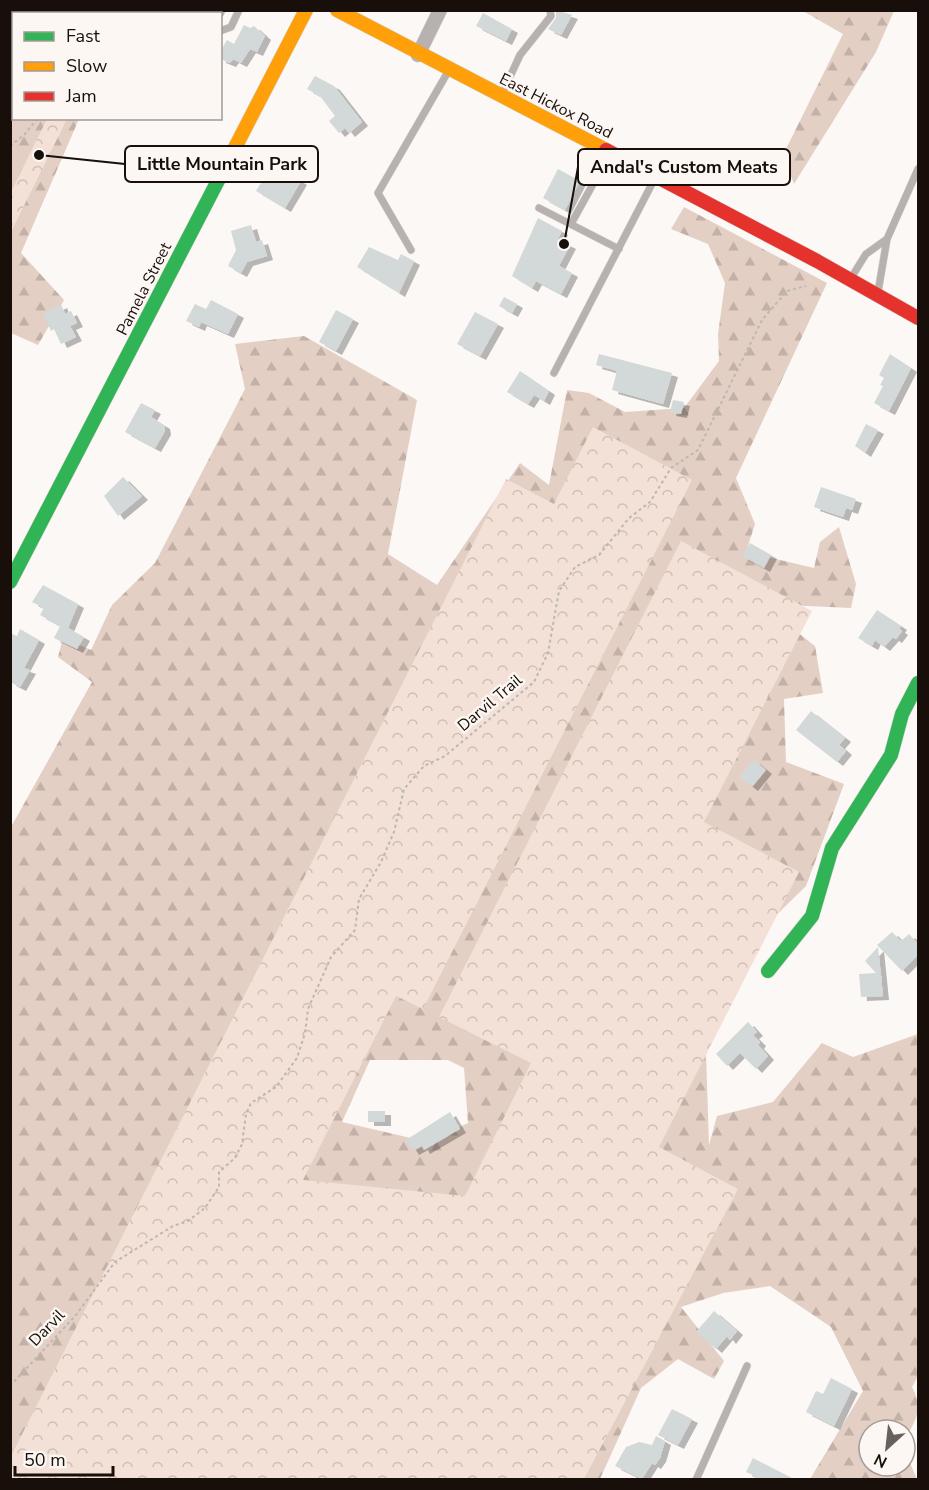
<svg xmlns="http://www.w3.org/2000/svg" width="929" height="1490" font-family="'Nunito Sans',sans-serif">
<defs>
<pattern id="forest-firs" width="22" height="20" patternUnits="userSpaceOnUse" patternTransform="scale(1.5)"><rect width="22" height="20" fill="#e4cfc4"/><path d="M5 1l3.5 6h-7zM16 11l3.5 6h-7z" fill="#c3b1a7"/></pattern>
<pattern id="park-crowns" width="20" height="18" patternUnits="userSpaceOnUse" patternTransform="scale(1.5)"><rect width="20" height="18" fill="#f3e0d6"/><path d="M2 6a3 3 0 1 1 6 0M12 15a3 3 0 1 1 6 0" fill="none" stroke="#d0bfb6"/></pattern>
<filter id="shadow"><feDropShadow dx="6" dy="4" stdDeviation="0" flood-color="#0004"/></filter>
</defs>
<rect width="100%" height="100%" fill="#fbf8f6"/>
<path fill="url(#forest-firs)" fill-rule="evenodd" d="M803,11H894L876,52L794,184L783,155L843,34Z
M10,79H13L14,118L79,119L21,253L64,300L38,345L11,333Z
M684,207L827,283L736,478L755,524L746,552L814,568L820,542L839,527L856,584L851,608L786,605L787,624L815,646L823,693L784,699L786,762L844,784L806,886L764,927L706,1053L709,1145L717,1116L773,1102L822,1043L853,1057L918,1034V1376L912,1387C923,1408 917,1419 905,1439V1430H869V1466H905V1452L917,1479H810L863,1391L831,1327L770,1286L723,1293L681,1307L724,1361L714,1379L678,1359L641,1388L600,1479L11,1480V827L92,682L58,657L63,638L91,650L112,605L155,563L245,389L235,344L304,336L417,400L388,554L437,585L520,463L549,485L567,390L589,393L625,412L684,408L719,361L718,334L725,283L708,244L671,229ZM370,1060H448L464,1068L468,1123L428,1142L342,1122Z"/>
<path fill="url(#park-crowns)" d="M10,11L11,10L121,11L120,14H14L13,99L10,97Z
M47,119H67L11,232V192Z
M593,427L692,480L423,1009L396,996L303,1180L465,1196L531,1063L439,1017L681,541L812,611L704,822L799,872L659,1147L738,1189L584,1479H11V1456L506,479L554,504Z"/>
<path fill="#d3d9d8" filter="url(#shadow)" d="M556,10L572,15L561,35L548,29L556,18Z
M483,13L512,29L506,41L476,26Z
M244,25L250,28L254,26L265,36L257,52L250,49L241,63L233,59L230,63L220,59V52L227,40L234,44Z
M315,76L334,86L362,122L349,133L345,128L339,133L329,121L335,116L320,96L307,89Z
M277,167L301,181L285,208L256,191L264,178L269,181Z
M558,169L580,181L565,210L543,198Z
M538,218L562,231L558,239L570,245L559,266L572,273L561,294L536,281L532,288L512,276Z
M251,225L256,242L262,240L267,256L247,262L241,273L228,266L236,250L231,231Z
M369,247L398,260L401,254L414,261L399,293L357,267Z
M504,297L517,304L512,313L499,306Z
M211,300L238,314L228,334L201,322L199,327L186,321L195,304L206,309Z
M61,304L65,314L71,311L77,323L70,326L76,337L61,344L54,329L51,331L43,313Z
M336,310L353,319L336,351L319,342Z
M475,312L498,324L480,356L457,344Z
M599,354L672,373L663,404L612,390L617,371L596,365Z
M890,354L911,368L889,411L874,403L883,386L880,385L884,378L879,375Z
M520,371L549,391L544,401L534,395L528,404L507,392Z
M673,400L684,402L681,414L670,412Z
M141,403L155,410L151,417L164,425L165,431L155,448L125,432Z
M866,424L878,430L865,453L855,446Z
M123,477L142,496L118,516L104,496Z
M821,487L856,499L852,510L846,508L843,517L814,507Z
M750,543L771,555L764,568L742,556Z
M43,585L78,604L68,628L84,637L77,649L54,638L60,626L40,615L44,608L32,602Z
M877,610L901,626L899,629L902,631L896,639L893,637L884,647L875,640L872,646L858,638Z
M20,629L39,640L24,668L30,670L20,687L10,682V633L17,636Z
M811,711L845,738L839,745L846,751L837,762L796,730Z
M754,760L766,770L752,787L739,777Z
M892,932L901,941L909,934L918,944V955L902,971L877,945Z
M878,947L883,996L861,997L859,974L876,973L865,961Z
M748,1022L757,1032L753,1035L760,1042L758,1045L768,1056L756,1069L740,1053L727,1066L716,1054Z
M368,1111H385V1122H368Z
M450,1112L460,1129L424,1150L422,1146L413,1151L406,1140Z
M714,1311L737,1331L730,1340L727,1336L716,1349L696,1332Z
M831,1378L852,1389L834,1426L806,1412L816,1391L823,1394Z
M672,1409L692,1419L678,1445L658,1435Z
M656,1436L665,1441L660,1458L655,1465L652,1463L642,1479L615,1466L626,1447L639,1442L652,1445Z
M753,1458L794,1479H754L755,1476L746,1472Z"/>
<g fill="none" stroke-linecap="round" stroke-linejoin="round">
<g stroke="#d6d3d1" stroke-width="8">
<path id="lane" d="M199,10L203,14
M220,14L222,10
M220,31L231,27L239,10
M502,94L520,55L551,16L550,10
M539,208L619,249
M571,224L609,155
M411,250L378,193L449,70
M851,278L866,254L887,239
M878,292L887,239L918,169
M554,373L655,178
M696,1480L747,1366"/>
</g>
<g stroke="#d6d3d1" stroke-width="15">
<path id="street" d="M418,55L440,10"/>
</g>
<g stroke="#d6d3d1" stroke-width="15">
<path id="fast" d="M10,582L224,169
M768,971L812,916L832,848L891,755L902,714L918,683"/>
</g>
<g stroke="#d6d3d1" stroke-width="15">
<path id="slow" d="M337,10L606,150
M224,169L306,10"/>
</g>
<g stroke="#d6d3d1" stroke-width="15">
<path id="jam" d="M606,150L817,261L918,318"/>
</g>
<path stroke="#bbb7b5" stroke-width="2" stroke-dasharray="3 3" stroke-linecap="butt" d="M10,146L24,135L38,118
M10,1386L76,1315L115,1262L173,1226L188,1221L205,1208L219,1187V1172L235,1158L242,1144L246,1114L251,1103L276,1087L297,1058L305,1033L308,1009L331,957L355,930L359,899L381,862L394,832L404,789L424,766L445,756L534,682L548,653L559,591L575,567L599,555L629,518L650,502L671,468L698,450L762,320L787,291L806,286"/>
<use href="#lane" stroke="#b7b2b0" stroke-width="7"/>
<use href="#street" stroke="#b7b2b0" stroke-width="14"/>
<use href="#fast" stroke="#30b455" stroke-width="14"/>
<use href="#slow" stroke="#ff9f0a" stroke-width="14"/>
<use href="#jam" stroke="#e5322d" stroke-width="14"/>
</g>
<g text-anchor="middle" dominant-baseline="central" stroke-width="5" stroke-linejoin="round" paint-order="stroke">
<g font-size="16" fill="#180f0a" stroke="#fdf7f4">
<text transform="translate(556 106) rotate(27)">East Hickox Road</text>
<text transform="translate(144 289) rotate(-63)">Pamela Street</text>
<text transform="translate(490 703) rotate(-40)">Darvil Trail</text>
<text transform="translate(47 1328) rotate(-46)">Darvil</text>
</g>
</g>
<path fill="none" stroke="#180f0a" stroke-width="2" d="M39 155L125 164M564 244L578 167"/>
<g fill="#180f0a" stroke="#fdf7f4" stroke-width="2">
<circle cx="39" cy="155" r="6"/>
<circle cx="564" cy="244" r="6"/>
</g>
<g fill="#fdf7f4" stroke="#180f0a" stroke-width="2">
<rect x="125" y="146" width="193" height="36" rx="6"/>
<rect x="578" y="149" width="212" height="36" rx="6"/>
</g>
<g font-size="18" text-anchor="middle" font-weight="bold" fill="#180f0a">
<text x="222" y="170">Little Mountain Park</text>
<text x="684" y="173">Andal's Custom Meats</text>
</g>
<rect width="929" height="1490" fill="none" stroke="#180f0a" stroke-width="24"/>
<rect x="12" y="12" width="210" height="108" fill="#fdf7f4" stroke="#a19a96" stroke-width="1.5"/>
<rect x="24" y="32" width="30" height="9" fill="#30b455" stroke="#a19a96" stroke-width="1.5"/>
<text x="66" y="42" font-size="18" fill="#180f0a">Fast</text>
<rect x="24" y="62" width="30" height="9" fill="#ff9f0a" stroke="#a19a96" stroke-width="1.5"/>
<text x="66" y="72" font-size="18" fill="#180f0a">Slow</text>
<rect x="24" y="92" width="30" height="9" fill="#e5322d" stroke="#a19a96" stroke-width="1.5"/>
<text x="66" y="102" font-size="18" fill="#180f0a">Jam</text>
<g transform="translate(887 1448) rotate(207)"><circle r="28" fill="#fdf7f4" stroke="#a19a96" stroke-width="1.5"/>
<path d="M0-4.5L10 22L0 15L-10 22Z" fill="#67615d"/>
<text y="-9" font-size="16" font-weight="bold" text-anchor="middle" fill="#180f0a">N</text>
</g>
<path d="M15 1466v9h98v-9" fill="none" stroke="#180f0a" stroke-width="3"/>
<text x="24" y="1466" font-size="18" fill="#180f0a" stroke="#fdf7f4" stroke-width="4.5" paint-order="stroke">50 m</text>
</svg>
